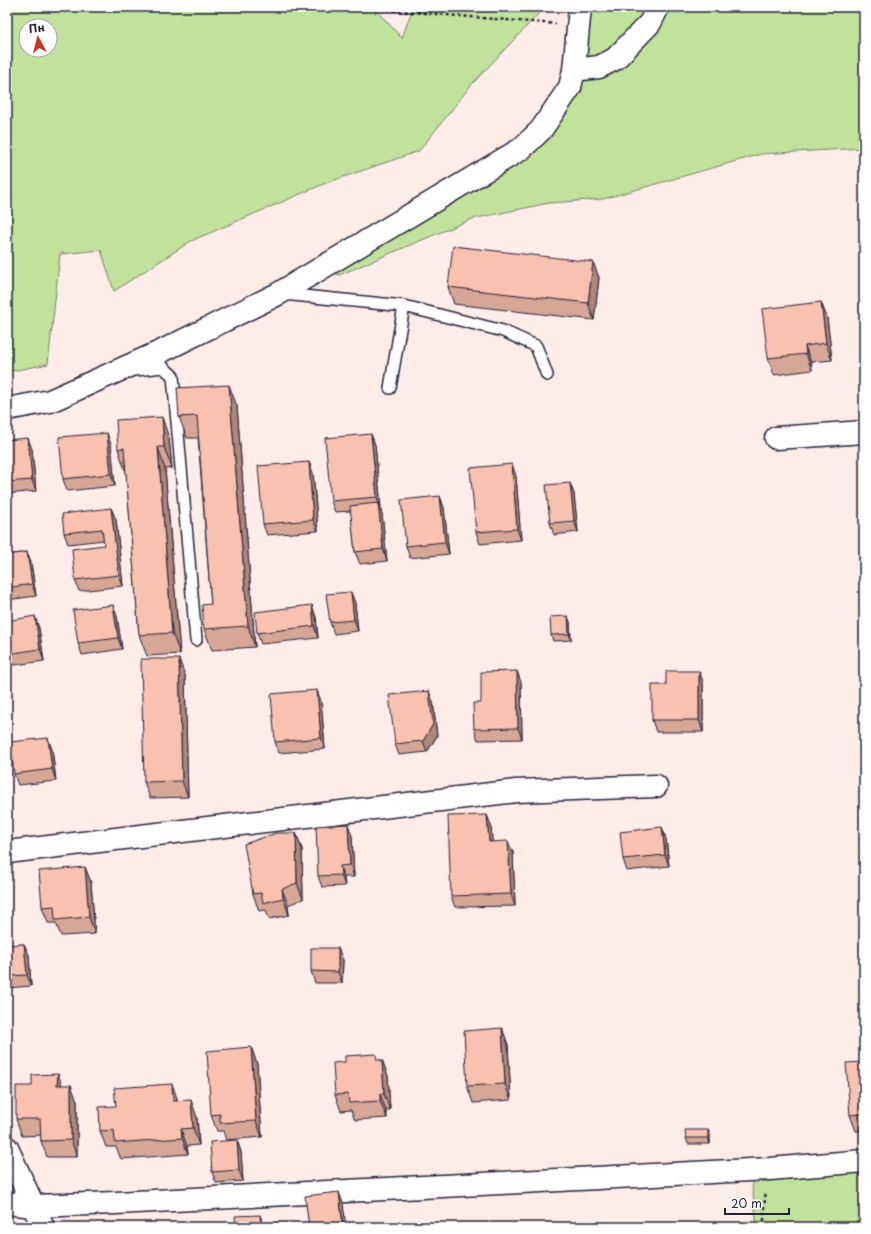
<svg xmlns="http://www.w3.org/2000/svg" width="871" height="1234" font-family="'Playpen Sans',sans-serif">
<rect width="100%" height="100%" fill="#fdece7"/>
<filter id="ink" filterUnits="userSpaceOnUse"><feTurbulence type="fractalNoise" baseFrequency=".025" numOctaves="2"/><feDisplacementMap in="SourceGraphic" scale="8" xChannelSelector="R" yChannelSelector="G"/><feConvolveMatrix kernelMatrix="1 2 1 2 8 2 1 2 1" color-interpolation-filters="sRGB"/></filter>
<g filter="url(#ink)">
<path fill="#c1e29b" stroke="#72826b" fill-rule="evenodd" d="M7,7H373L402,38L413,7H545L472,84L419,151L326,183L191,241L114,291L101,250L60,254L48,364L7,372ZM26,26H50V50H26Z
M589,7H864V148L761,154L603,199L549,203L472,219L339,275L328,271L539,144L582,91Z
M864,1166V1227H757L751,1177Z"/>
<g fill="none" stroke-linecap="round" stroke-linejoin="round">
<g stroke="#22223b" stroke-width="14">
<path id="service" d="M283,294L404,306L503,331L536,346L547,375
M136,370L163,367L173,376L196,640
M390,388L404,306"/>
</g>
<g stroke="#22223b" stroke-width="25">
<path id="minor" d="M574,70L599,67L615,59L650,23L658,7
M776,438L864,432
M7,852L516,791L656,786
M7,1203L34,1206L116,1203L770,1169L864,1161"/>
</g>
<g stroke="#22223b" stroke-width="25">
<path id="tertiary" d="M7,409L50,401L160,352L278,294L521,149L541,130L570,87L574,70L580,7
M7,1148L43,1227"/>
</g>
<path stroke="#22223b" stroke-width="2.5" stroke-dasharray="3 3" stroke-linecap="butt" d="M351,7L556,24
M764,1227V1207L766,1191"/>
<use href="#service" stroke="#fff" stroke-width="11"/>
<use href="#minor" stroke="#fff" stroke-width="22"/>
<use href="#tertiary" stroke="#fff" stroke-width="22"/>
</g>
<path fill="#d6a696" stroke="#22223b" d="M593,262L599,278L594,320L454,304L448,287Z
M821,302L827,318L832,360L811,362L812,370L774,375L768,358Z
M237,406L255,647L212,650L204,629L211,604L198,438H187L179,417Z
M371,434L375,445L381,508H380L382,514L387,561L360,564L355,552L351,511L335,512L331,501Z
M169,438L172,468L165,469L180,654L147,656L139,635L126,470H125L118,449Z
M7,440L32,449L36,491L7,494Z
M111,444L115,486L67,491L63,479Z
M309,462L313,473L318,531L267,535L263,524Z
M516,476L521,540L480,544L476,532Z
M570,483L574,494L578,532L554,535L550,523Z
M440,496L444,508L449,554L410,558L406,546Z
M111,508L116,520L123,586L79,591L75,580L104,545V540L68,544L64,533Z
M27,552L31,563L36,596L7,600V555Z
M355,603L358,631L334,634L330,622Z
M117,616L122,649L82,655L78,643Z
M316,617L318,638L261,644L257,633Z
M7,621L39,628L44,661L7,666Z
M570,622L571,640L553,641L551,635Z
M699,671L703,682V732H656L652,720L666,685Z
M185,675L188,797L150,798L144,782Z
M521,682L522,739L478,740L474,729L481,703Z
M321,701L325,749L279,753L275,742Z
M433,702L437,736L427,752L399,755L395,744Z
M52,749L56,781L18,785L14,774Z
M487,815L491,826L492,842L513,852L515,906L455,907L451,896Z
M662,827L666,839L669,866L627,871L623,859Z
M296,833L302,849L303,899L288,905L289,915L269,919L266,910L259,911L253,894Z
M352,836L354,877H344L345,886L322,887L318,876Z
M85,867L91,883L95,934L61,936L56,923H48L42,907Z
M24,944L29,955L31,986L7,988V945Z
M343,960L342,983H315L311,971Z
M502,1028L508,1045L511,1100L473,1103L467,1086Z
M251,1047L257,1064L262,1137L226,1140L223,1131H217L211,1115Z
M379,1060H382L388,1076L390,1110H386L387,1118L355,1120L351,1110L341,1111L335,1095Z
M864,1062V1131H856L850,1115Z
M61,1085L77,1101V1157H47L41,1141V1135L22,1136L16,1119Z
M178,1101L197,1117L199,1145L187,1146L188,1154L121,1159L116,1147H106L100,1131L116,1106Z
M708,1130L710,1135V1144H688L686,1138Z
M237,1140L241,1152L243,1181L216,1183L212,1172Z"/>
<path fill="#ae877a" stroke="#22223b" d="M593,262L599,278L594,320L588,303Z
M821,302L827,318L832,360L826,343Z
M805,346L811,362L812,370L806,354Z
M229,385L237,406L255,647L248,626Z
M162,417L169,438L172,468L164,447Z
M107,433L111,444L115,486L111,474Z
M371,434L375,445L381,508L377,497Z
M28,438L32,449L36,491L32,480Z
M158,447L165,469L180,654L172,633Z
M309,462L313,473L318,531L313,520Z
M512,464L516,476L521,540L517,529Z
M570,483L574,494L578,532L574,521Z
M440,496L444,508L449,554L445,542Z
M378,503L382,514L387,561L383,549Z
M111,508L116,520L123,586L119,575Z
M27,552L31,563L36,596L32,584Z
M351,592L355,603L358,631L354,620Z
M113,605L117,616L122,649L118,638Z
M312,605L316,617L318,638L314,626Z
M35,616L39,628L44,661L40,649Z
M568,616L570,622L571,640L569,634Z
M179,659L185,675L188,797L182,781Z
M517,671L521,682L522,739L518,728Z
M699,671L703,682V732L699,720Z
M317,690L321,701L325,749L321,738Z
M429,691L433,702L437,736L427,752L423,741Z
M48,738L52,749L56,781L52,769Z
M487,815L491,826L493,853L489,842Z
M348,824L352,836L354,877L350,865Z
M662,827L666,839L669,866L665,855Z
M296,833L302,849L303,899L297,883Z
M508,841L513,852L515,906L511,894Z
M340,866L344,877L345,886L341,875Z
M85,867L91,883L95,934L89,917Z
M282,889L288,905L289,915L283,898Z
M24,944L29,955L31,986L27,975Z
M338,948L343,960L342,983L338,972Z
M502,1028L508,1045L511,1100L505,1084Z
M251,1047L257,1064L262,1137L256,1121Z
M382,1060L388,1076L390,1110L384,1094Z
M58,1074L64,1091L57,1085Z
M172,1084L178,1101H173Z
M71,1085L77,1101V1157L71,1140Z
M380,1094L386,1110L387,1118L380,1101Z
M191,1100L197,1117L199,1145L193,1128Z
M181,1129L187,1146L188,1154L182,1138Z
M708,1130L710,1135V1144L708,1138Z
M237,1140L241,1152L243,1181L239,1170Z
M339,1192L343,1203L346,1227H343Z
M260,1215L264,1226V1227H261Z"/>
<path fill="#f9c1af" stroke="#22223b" d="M453,246L593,262L588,303L448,287Z
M821,302L826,343L805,346L806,354L768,358L762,309Z
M229,385L248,626L204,629L202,605L211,604L197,416L179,417L177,388Z
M162,417L164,447H158L172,633L139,635L124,448L118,449L116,420Z
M107,433L111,474L63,479L59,437Z
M371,434L377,497L331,501L325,438Z
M28,438L32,480L7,482V440Z
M309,462L313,520L263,524L258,466Z
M512,464L517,529L476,532L470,468Z
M570,483L574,521L550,523L546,485Z
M440,496L445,542L406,546L401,500Z
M378,503L383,549L355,552L350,506Z
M111,508L119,575L75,580L72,549L104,545L102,529L64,533L62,514Z
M27,552L32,584L7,588V555Z
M351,592L354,620L330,622L326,594Z
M113,605L118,638L78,643L73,610Z
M312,605L314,626L257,633L255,612Z
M35,616L40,649L7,654V621Z
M568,616L569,634L551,635L550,617Z
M141,659H179L182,781L144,782Z
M517,671L518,728L474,729L473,703H481V672Z
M666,671H699V720H652V685H666Z
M317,690L321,738L275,742L271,694Z
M429,691L433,724L423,741L395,744L389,695Z
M48,738L52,769L14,774L10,742Z
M487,815L489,842L508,841L511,894L451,896L448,816Z
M348,824L350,865L340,866L341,875L318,876L316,826Z
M662,827L665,855L623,859L620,832Z
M276,833H296L297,883L282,889L283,898L263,903L261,893L253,894L244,844Z
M85,867L89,917L55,920L54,906L42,907L39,871Z
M24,944L27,975L7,976V945Z
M311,948H338V972L311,971Z
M502,1028L505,1084L467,1086L464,1031Z
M251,1047L256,1121L220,1123V1114L211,1115L207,1051Z
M376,1054L377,1060H382L384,1094H380V1101L349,1103L348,1094L335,1095L333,1063L345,1062V1056Z
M864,1062V1114L850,1115L846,1063Z
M58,1074L57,1085H71V1140L41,1141L40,1119H16V1086H32V1075Z
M172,1084L173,1101L191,1100L193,1128L181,1129L182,1138L115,1143L114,1130L100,1131L99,1107L116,1106L114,1088Z
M685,1130H708V1138H686Z
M237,1140L239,1170L212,1172L210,1142Z
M339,1192L343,1227H309L305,1196Z
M260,1215L261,1227H236L235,1216Z
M216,1223V1227H182V1226Z"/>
</g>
<rect width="871" height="1234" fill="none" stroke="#fff" stroke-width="24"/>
<rect x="12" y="12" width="847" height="1210" fill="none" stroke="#22223b" stroke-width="1.5" filter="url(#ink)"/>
<g transform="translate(38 38) rotate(353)"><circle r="19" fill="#ffffff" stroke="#a7a7b1"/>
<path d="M0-3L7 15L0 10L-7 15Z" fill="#c8321e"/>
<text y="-6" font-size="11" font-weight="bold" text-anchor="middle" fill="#22223b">Пн</text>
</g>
<path d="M725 1208v6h64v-6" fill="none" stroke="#22223b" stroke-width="2"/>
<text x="731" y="1208" font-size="12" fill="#22223b" stroke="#ffffff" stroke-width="3" paint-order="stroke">20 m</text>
</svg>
